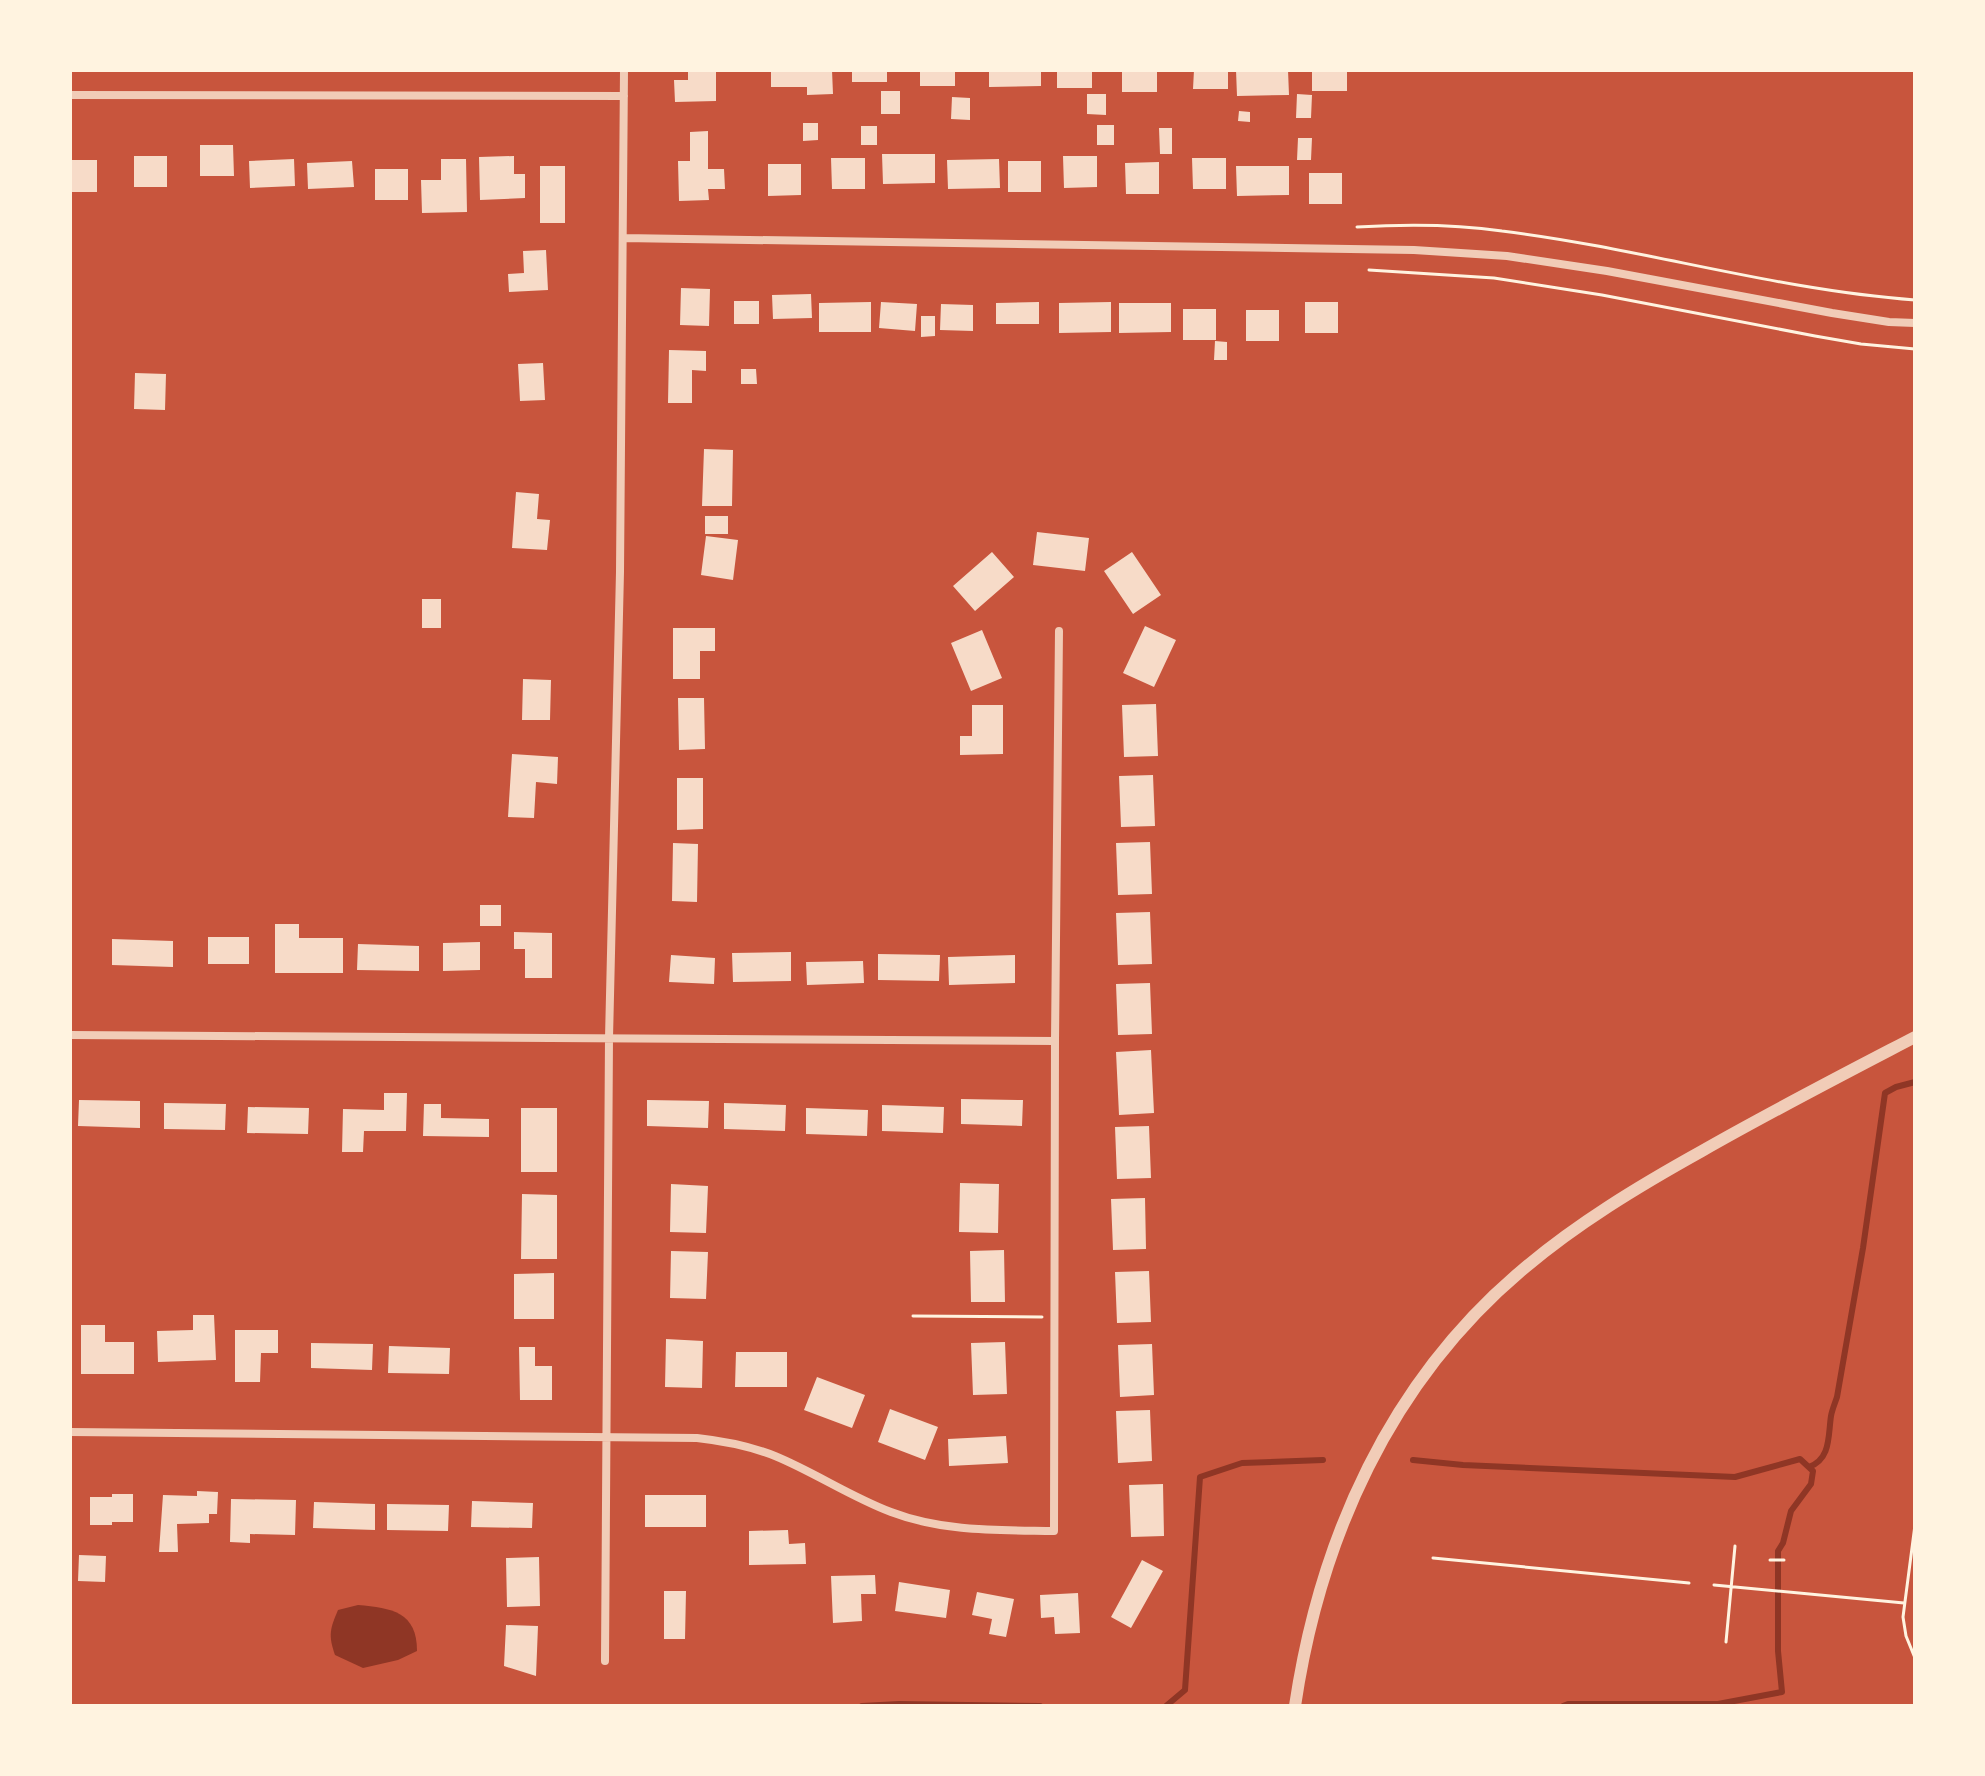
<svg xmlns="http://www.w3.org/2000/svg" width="1985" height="1776" font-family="'IBM Plex Sans',sans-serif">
<rect width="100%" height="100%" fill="#c8553d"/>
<path fill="#8f3625" d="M358,1605C392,1608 417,1612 417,1651L398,1660L363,1668L335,1655C328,1635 330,1629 338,1610Z"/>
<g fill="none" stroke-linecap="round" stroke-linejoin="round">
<path stroke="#8f3625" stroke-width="6" d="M1413,1460L1463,1465L1735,1477L1800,1459L1813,1471L1811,1484L1791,1511L1783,1543L1778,1551V1651L1782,1692L1718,1704H1568L1563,1706
M1809,1467C1831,1459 1828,1436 1831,1416C1832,1410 1835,1403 1837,1397L1863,1248L1885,1093L1896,1087L1915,1082
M862,1706L899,1704L1040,1706
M1166,1706L1185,1690L1200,1477L1242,1463L1323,1460"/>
</g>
<path fill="#f7dbc8" d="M688,70H716V101L675,102L674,80H688Z
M771,70H832L833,94L807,95V87H771Z
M852,70H887V82H852Z
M920,70H955V86H920Z
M989,70H1041V86L989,87Z
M1057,70H1092V88H1057Z
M1122,70H1157V92H1122Z
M1194,70H1228V89H1193Z
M1236,70H1288L1289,95L1237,96Z
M1312,70H1347V91H1312Z
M881,91H900V114H881Z
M1087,94H1106V115L1087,114Z
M1297,94L1312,95L1311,118H1296Z
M952,97L970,98V120L951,119Z
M1239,111L1250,112V122L1238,121Z
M803,123H818V140L803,141Z
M1097,125H1114V145H1097Z
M861,126H877V145H861Z
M1159,128H1172V154H1160Z
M708,131V169H724L725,189H708L709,200L679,201L678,161H690V132Z
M1298,138H1312L1311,160H1297Z
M200,145H233L234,176H200Z
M882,154H935V183L883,184Z
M134,156H167V187H134Z
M514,156V174H525V198L480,200L479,157Z
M1063,156H1097V187L1064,188Z
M831,158H865V189H832Z
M1192,158H1226V189H1193Z
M294,159L295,186L250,188L249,161Z
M441,159H466L467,212L422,213L421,180H441Z
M999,159L1000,188L948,189L947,160Z
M70,160H97V192H70Z
M352,161L354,187L308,189L307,163Z
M1008,161H1041V192H1008Z
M1159,162V194H1126L1125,163Z
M768,164H801V195L768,196Z
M540,166H565V223H540Z
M1236,166H1289V195L1237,196Z
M375,169H408V200H375Z
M1309,173H1342V204H1309Z
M546,250L548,290L509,292L508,274L524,273L523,251Z
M681,288L710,289L709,326L680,325Z
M811,294L812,318L773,319L772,295Z
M734,301H759V324H734Z
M871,302V332H819V303Z
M881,302L917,304L915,331L879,328Z
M1039,302V324H996V303Z
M1111,302V332L1059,333V303Z
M1305,302H1338V333H1305Z
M1119,303H1171V332L1119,333Z
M941,304L973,305V331L940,330Z
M1183,309H1216V340H1183Z
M1246,310H1279V341H1246Z
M921,316H935V336L921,337Z
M1215,341L1227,342V360H1214Z
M669,350L706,351V371L692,370V403H668Z
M543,363L545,400L520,401L518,364Z
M741,369H756L757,384H741Z
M135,373L166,374L165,410L134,409Z
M704,449L733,450L732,506H702Z
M516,492L539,494L537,519L550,520L547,550L512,548Z
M705,516H728V534H705Z
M1037,532L1089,538L1085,571L1033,565Z
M706,536L738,540L733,580L701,575Z
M992,552L1014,577L975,611L953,586Z
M1132,552L1161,595L1133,614L1104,571Z
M422,599H441V628H422Z
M1145,626L1176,640L1154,687L1123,673Z
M673,628H715V651H700V679H673Z
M982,630L1002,678L971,691L951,643Z
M523,679L551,680L550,720H522Z
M678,698H704L705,749L679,750Z
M1156,704L1158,756L1124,757L1122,705Z
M972,705H1003V754L960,755V736H972Z
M512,754L558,757L557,784L536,782L534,818L508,817Z
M1153,775L1155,826L1121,827L1119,776Z
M677,778H703V829L677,830Z
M1150,842L1152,894L1118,895L1116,843Z
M673,843L698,844L697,902L672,901Z
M480,905H501V926H480Z
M1150,912L1152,964L1118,965L1116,913Z
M275,924H299V938H343V973H275Z
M514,932L552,933V978H525V949H514Z
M208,937H249V964H208Z
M112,939L173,941V967L112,965Z
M480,942V970L443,971V943Z
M358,944L419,946V971L357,970Z
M791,952V981L733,982L732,953Z
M878,954L940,955L939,981L878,980Z
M671,955L715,958L714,984L669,982Z
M1015,955V983L949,985L948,957Z
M863,961L864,983L807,985L806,962Z
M1150,983L1152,1034L1118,1035L1116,984Z
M1151,1050L1154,1113L1119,1115L1116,1052Z
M384,1093H407L406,1131H364L363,1152H342L343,1109L384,1110Z
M961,1099L1023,1100L1022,1126L961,1124Z
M79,1100L140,1101V1128L78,1126Z
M647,1100L709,1101L708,1128L647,1126Z
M164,1103L226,1104L225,1130L164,1129Z
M724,1103L786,1105L785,1131L724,1129Z
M424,1104H441V1118L489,1119V1137L423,1136Z
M882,1105L944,1107L943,1133L882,1131Z
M248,1107L309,1108L308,1134L247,1133Z
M521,1108H557V1172H521Z
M806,1108L868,1110L867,1136L806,1134Z
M1149,1126L1151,1178L1117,1179L1115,1127Z
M960,1183L999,1184L998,1233L959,1232Z
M671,1184L708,1186L706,1233L670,1232Z
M522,1194L557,1195V1259H521Z
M1145,1198L1146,1249L1113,1250L1111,1199Z
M1004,1250L1005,1302H971L970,1251Z
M671,1251L708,1252L706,1299L670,1298Z
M1149,1271L1151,1322L1117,1323L1115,1272Z
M554,1273V1319H514V1274Z
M193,1315H214L216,1360L158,1362L157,1331L193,1330Z
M81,1325H105V1342H134V1374H81Z
M235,1330H278V1353H261L260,1382H235Z
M666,1339L703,1341L702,1388L665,1387Z
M1005,1342L1007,1394L973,1395L971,1343Z
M311,1343L373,1344L372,1370L311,1368Z
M1152,1344L1154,1395L1120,1397L1118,1345Z
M389,1346L450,1348L449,1374L388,1373Z
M519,1347H535V1366H552V1400H520Z
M736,1352H787V1387H735Z
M817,1377L865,1395L852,1428L804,1410Z
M890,1409L938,1427L925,1460L878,1442Z
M1150,1410L1152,1461L1118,1463L1116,1411Z
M1006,1436L1008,1463L949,1466L948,1439Z
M1163,1484L1164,1536L1131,1537L1129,1485Z
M197,1491L218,1492L217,1514H209V1523L177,1524L178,1552H159L163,1495L197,1496Z
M112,1494H133V1522H112V1525H90V1497H112Z
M645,1495H706V1527H645Z
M231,1499L296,1500L295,1535L250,1534V1543L230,1542Z
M472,1501L533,1503L532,1528L471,1527Z
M314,1502L375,1504V1530L313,1528Z
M387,1504L449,1505L448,1531L387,1530Z
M788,1530L789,1544L805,1543L806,1564L749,1565V1531Z
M79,1555L106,1556L105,1582L78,1581Z
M539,1557L540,1606L507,1607L506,1558Z
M1142,1560L1163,1571L1131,1628L1111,1617Z
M875,1575L876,1594H861L862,1621L833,1623L831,1576Z
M899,1582L950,1590L946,1618L895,1611Z
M664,1591H686L685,1639H664Z
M977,1592L1014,1599L1006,1637L989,1634L992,1619L972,1615Z
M1078,1593L1080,1633L1055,1634L1054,1617L1041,1618L1040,1595Z
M506,1625L538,1626L536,1676L504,1666Z"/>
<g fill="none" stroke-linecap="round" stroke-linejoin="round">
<path stroke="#fff3e0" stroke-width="3" d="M1357,227C1405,224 1454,224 1502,231C1641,248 1776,290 1915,300
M1369,270L1494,278L1602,295L1815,336L1861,344L1915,349
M913,1316L1042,1317
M1915,1525L1903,1617L1906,1636L1915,1658
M1433,1558L1689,1583
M1770,1560H1784
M1714,1585L1904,1603
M1726,1642L1735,1546"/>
<path stroke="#f1ccb7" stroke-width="8" d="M70,95L624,96
M623,238L1414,250L1507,256L1607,271L1832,313L1889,322L1915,323
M70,1035L1055,1041
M70,1432L697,1438C724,1441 750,1446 775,1456C814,1472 851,1497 891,1512C943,1532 999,1530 1054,1531L1055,1041L1059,631
M605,1661L609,1038L620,572L624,70"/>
<path stroke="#f1ccb7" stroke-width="12" d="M1295,1706C1320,1538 1390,1382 1521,1271C1576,1224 1639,1186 1702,1151C1772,1111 1844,1074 1915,1037"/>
</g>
<rect width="1985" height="1776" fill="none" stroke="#fff3e0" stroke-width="144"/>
</svg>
